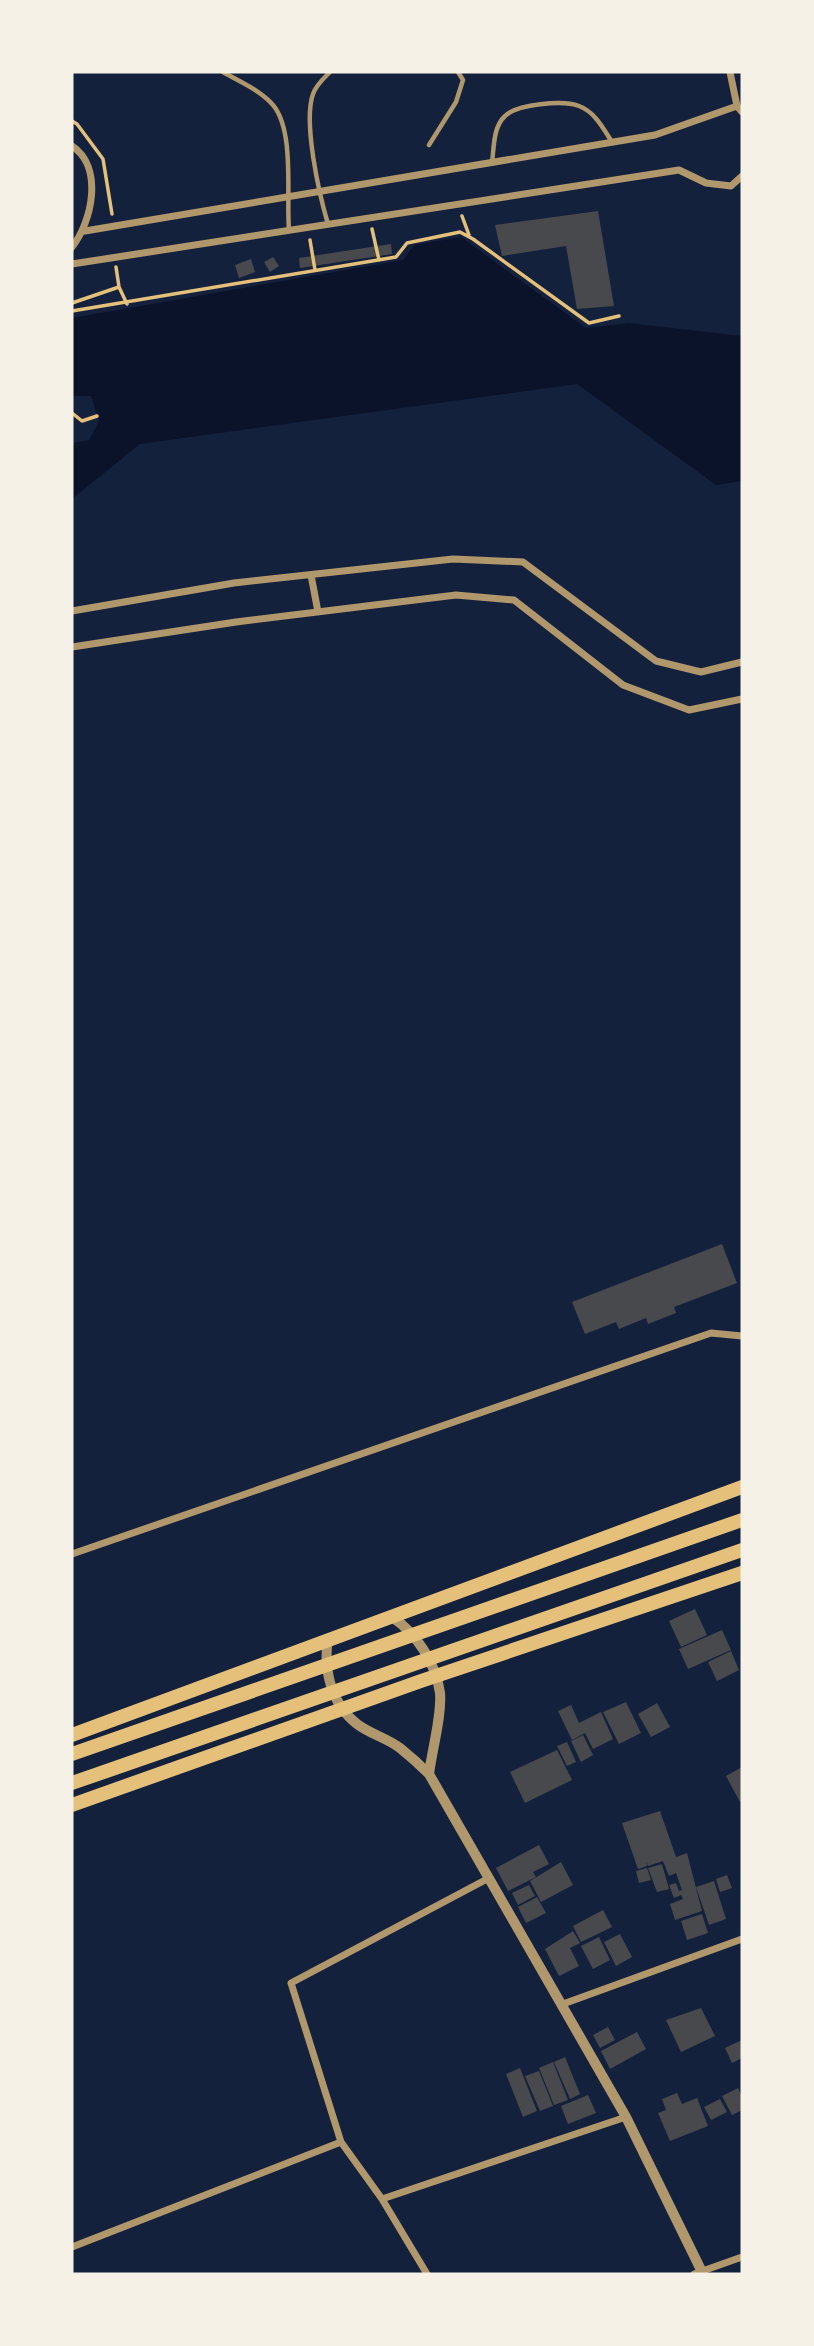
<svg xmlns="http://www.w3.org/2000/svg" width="814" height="2346" font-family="'PT Serif',serif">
<rect width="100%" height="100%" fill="#14213d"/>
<path fill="#0b132b" d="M461,237L586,328L629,323L742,336V481L716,485L577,384L140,444L72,499V443L89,440L99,421L91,396H72V318L403,260L414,245Z"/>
<path fill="#48494c" d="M598,211L614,306L577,309L566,246L502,256L495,225Z
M391,244L392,254L300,268L299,258Z
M273,257L279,266L270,272L264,262Z
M251,259L255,272L239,278L235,265Z
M722,1244L737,1283L674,1307L676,1313L648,1324L646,1318L619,1329L616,1322L585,1334L572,1302Z
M695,1609L707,1635L681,1647L669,1621Z
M722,1630L731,1650L688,1669L679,1649Z
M731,1651L739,1670L717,1681L708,1662Z
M626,1702L641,1733L619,1744L603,1712Z
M657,1703L670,1727L651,1737L638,1714Z
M571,1705L579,1723L601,1712L613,1739L593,1749L585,1733L572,1740L558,1711Z
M583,1735L593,1755L581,1762L571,1741Z
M567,1742L576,1762L567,1766L557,1746Z
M557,1750L572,1780L525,1803L510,1772Z
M742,1767V1801L740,1802L726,1776Z
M660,1811L676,1857L687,1853L702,1911L675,1920L670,1904L683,1899L681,1895L674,1898L669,1885L676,1883L679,1891L682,1890L676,1873L669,1876L663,1861L648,1866L646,1862L647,1866L638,1869L622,1823Z
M539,1845L549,1864L533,1872L536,1877L508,1891L496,1868Z
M561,1862L573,1885L541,1902L530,1881Z
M662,1864L669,1889L657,1892L648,1868Z
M647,1868L651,1880L639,1883L636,1871Z
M727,1875L732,1888L720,1892L716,1879Z
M714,1881L726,1919L709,1925L696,1887Z
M529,1885L535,1896L518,1905L512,1893Z
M537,1897L546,1913L526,1923L518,1907Z
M603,1910L612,1927L581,1942L573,1926Z
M702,1914L708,1933L687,1940L681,1921Z
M573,1931L580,1943L570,1948L579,1966L559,1976L545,1949Z
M620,1934L632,1957L616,1966L604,1942Z
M599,1937L610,1960L593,1969L581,1946Z
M701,2008L715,2036L681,2052L666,2020Z
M608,2027L615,2040L600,2048L593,2035Z
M637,2032L646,2049L610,2069L601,2051Z
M742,2040V2058L732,2063L725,2048Z
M565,2057L580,2094L570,2099L554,2062Z
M553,2062L568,2100L554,2105L539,2068Z
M520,2068L537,2111L523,2117L506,2074Z
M539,2071L553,2106L540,2111L525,2076Z
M738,2088L742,2097V2110L732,2115L722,2096Z
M677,2093L682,2104L697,2098L708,2126L670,2141L658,2113L666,2110L662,2099Z
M588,2095L596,2113L568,2124L561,2106Z
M720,2099L727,2112L711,2120L704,2107Z"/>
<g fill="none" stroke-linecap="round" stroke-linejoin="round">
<path stroke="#e5c07b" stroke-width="3.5" d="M72,121L77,124L103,159L112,214
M462,216L469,235
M372,229L379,260
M310,240L315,270
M116,267L119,287
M72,303L119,287L127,304
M72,311L396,257L407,243L460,232L473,239L589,323L619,316
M72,413L82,421L97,416"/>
<path stroke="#b1986c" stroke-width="4.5" d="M223,72C240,82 260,90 273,105C295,131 286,197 289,230
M429,145L456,102L463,80L458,72
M492,163C494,148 493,127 505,116C517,104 563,100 579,106C595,112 603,128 612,142
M328,224C319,194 303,122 313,94C316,85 324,78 330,72"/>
<path stroke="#b1986c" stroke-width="7" d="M730,72L737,106
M72,146C104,167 92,222 72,247
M85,231L655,135L737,106L742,112
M72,264L679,170L706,183L731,186L742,176
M311,575L318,612
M72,611L234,583L453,559L523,562L656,661L701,672L742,662
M72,647L236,622L456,595L514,600L623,685L689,710L742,699
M72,1554L711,1333L742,1336
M563,2004L742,1939
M382,2199L626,2117
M72,2247L341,2142
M427,2274L382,2199L341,2142L291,1983L489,1878
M694,2274L742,2257"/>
<path stroke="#b1986c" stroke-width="10" d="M392,1617C416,1633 436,1663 440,1693C442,1715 432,1750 429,1774
M328,1639C323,1669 331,1704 357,1724C370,1734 387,1738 400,1748C410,1756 420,1765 429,1774L626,2117L703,2274"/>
<path stroke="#e5c07b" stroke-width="14" d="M72,1735L742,1487
M72,1754L742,1520
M72,1783L742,1550
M72,1805L421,1681L742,1573"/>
</g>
<rect width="814" height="2346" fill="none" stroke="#f6f1e7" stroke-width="147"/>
</svg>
